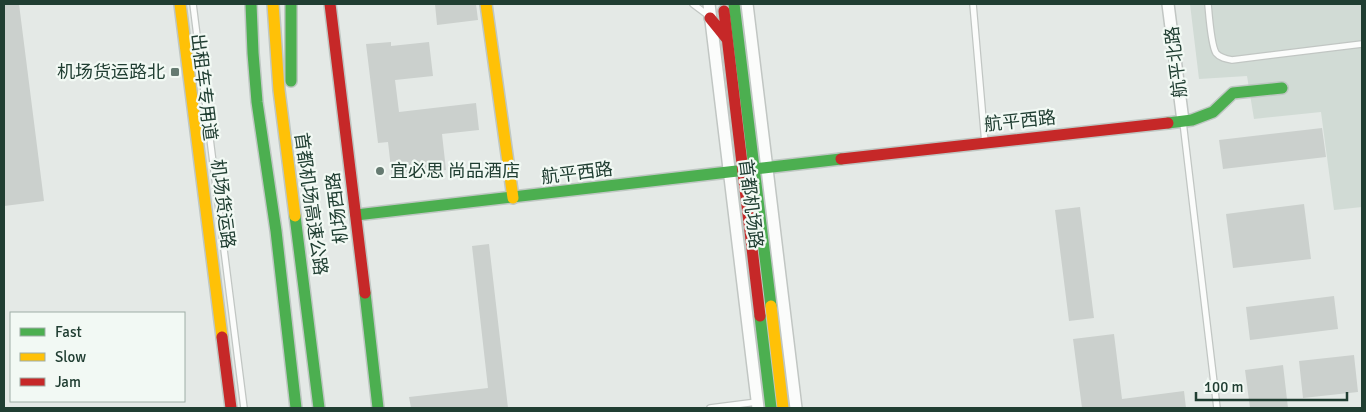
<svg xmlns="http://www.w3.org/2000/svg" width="1366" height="412" font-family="Signika,'Noto Sans SC',sans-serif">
<rect width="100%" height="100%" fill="#e4e9e6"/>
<path fill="#d1dbd5" d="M1190,4H1362V207L1334,210L1321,112L1254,119L1247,76L1199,79Z"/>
<path fill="#cbd0cd" d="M4,4H19L44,201L4,206Z
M435,4H476L478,20L437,25Z
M391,42V46L429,42L433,76L395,80L399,112L476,103L479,130L442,134L446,170L392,177L388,142L378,143L366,44Z
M1322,128L1326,157L1223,169L1219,140Z
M1304,204L1311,259L1233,268L1226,214Z
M1080,207L1094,318L1069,321L1055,210Z
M489,244L508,408H411L409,397L488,388L472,246Z
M1334,296L1338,329L1250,340L1246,307Z
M1114,334L1122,399L1184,391L1186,408H1082L1073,339Z
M1354,355L1358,392L1303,398L1299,361Z
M1283,365L1288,408H1250L1245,370Z"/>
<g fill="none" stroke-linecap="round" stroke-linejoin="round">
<g stroke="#c1c6c3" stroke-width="8">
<path id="lane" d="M193,4L244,408
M693,4L709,16
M973,4L985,143
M1208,4C1209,15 1211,45 1216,53C1220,58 1226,59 1232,60L1362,44
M1183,122L1217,408
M710,408L757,402"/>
</g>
<g stroke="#c1c6c3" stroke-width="14">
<path id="street" d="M709,4L758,408
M747,4L796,408
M1168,4L1183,121"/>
</g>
<g stroke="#bfc7c3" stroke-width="14">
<path id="fast" d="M251,4L253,53L257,102L276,231L296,408
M291,4V81
M734,4L771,306
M1168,123L1192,120L1213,112L1233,93L1282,88
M356,215L841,159
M295,216L319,408
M365,293L378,408
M760,316L771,408"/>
</g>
<g stroke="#bfc7c3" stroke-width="14">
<path id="slow" d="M180,4L222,337
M273,4L279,90L295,216
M486,4L513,198
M771,306L783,408"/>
</g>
<g stroke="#bfc7c3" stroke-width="14">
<path id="jam" d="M330,4L365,293
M724,11L760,316
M710,18L727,39
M841,159L1168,123
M222,337L231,408"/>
</g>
<use href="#lane" stroke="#fbfcfb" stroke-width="5.5"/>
<use href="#street" stroke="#fbfcfb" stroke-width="11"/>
<use href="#fast" stroke="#4caf50" stroke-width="11"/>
<use href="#slow" stroke="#ffc107" stroke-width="11"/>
<use href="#jam" stroke="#c62828" stroke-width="11"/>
</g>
<g fill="#657a71" stroke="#f2f9f4" stroke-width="2">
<rect x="170" y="67" width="10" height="10" rx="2.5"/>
<circle cx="380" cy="171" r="5"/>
</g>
<g text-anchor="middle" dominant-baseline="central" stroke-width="4.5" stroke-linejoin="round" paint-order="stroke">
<g font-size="18" fill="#203e32" stroke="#f2f9f4">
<text transform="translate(1176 62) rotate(-97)">航平北路</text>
<text transform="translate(204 87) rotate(83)">出租车专用道</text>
<text transform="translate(1020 121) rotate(-6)">航平西路</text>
<text transform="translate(577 173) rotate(-7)">航平西路</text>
<text transform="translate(223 204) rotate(83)">机场货运路</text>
<text transform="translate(311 204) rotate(82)">首都机场高速公路</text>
<text transform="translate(751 204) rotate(83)">首都机场路</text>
<text transform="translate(337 208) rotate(-97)">机场西路</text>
</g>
<g font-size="18" fill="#203e32" stroke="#f2f9f4" text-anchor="end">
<text x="165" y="72">机场货运路北</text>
<text x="390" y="171" text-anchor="start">宜必思 尚品酒店</text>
</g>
</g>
<rect width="1366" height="412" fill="none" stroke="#203e32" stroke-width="10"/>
<rect x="10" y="312" width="175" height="90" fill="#f2f9f4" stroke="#9eaea6"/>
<rect x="20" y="328" width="25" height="8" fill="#4caf50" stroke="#9eaea6"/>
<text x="55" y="337" font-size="15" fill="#203e32">Fast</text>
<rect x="20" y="353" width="25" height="8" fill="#ffc107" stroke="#9eaea6"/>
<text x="55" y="362" font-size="15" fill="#203e32">Slow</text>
<rect x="20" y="378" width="25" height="8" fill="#c62828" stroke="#9eaea6"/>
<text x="55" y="387" font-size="15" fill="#203e32">Jam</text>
<path d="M1196 392v8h151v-8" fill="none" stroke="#203e32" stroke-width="2.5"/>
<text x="1204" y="392" font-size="15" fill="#203e32" stroke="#f2f9f4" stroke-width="4" paint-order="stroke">100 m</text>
</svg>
